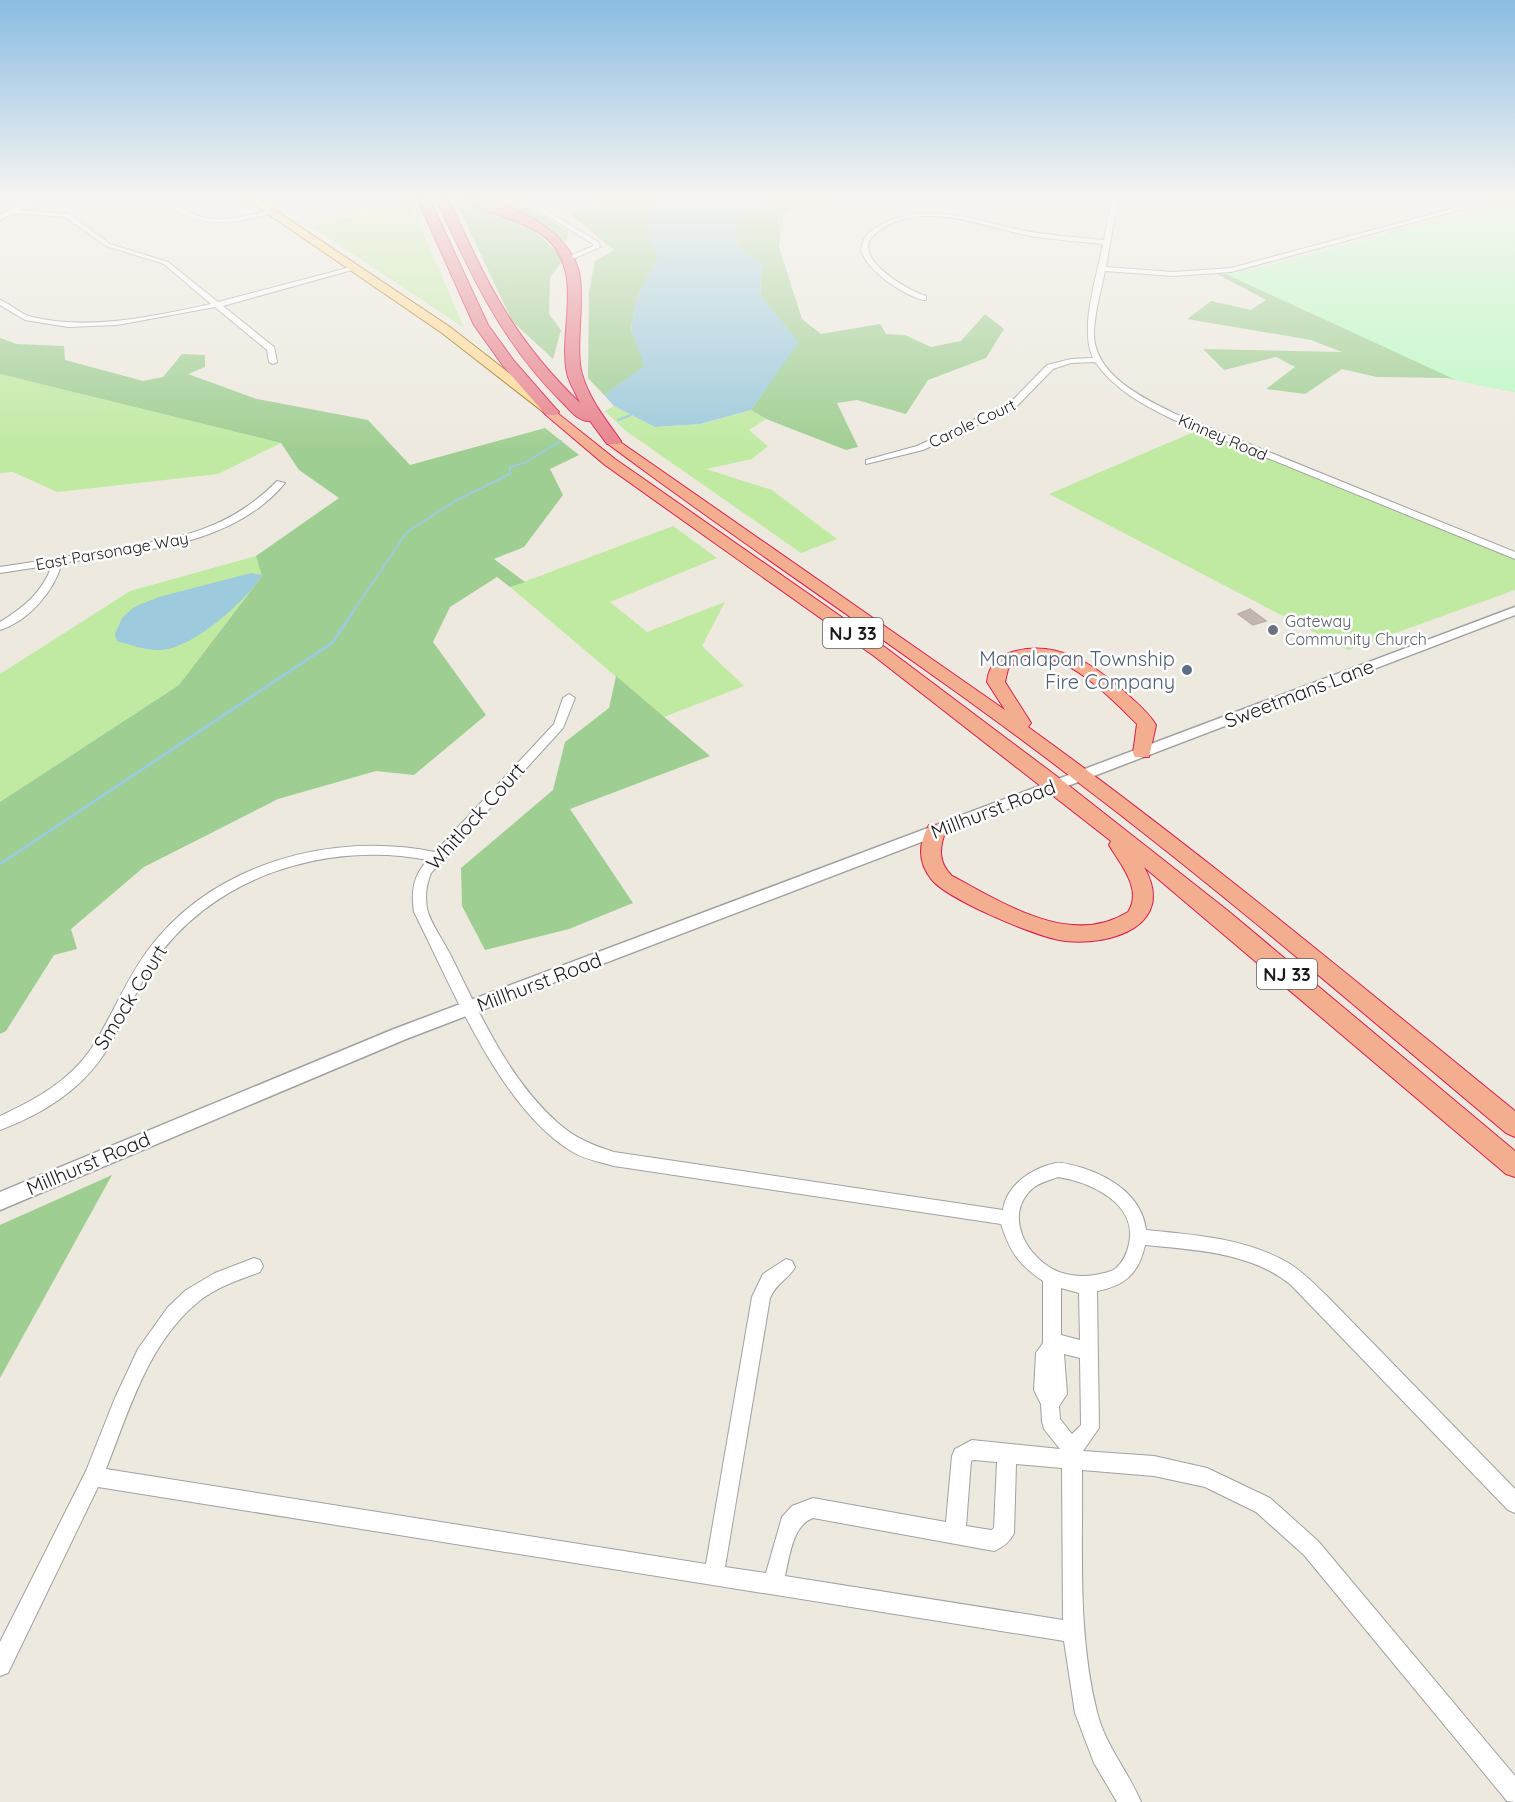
<svg xmlns="http://www.w3.org/2000/svg" width="1515" height="1802" font-family="Quicksand,sans-serif">
<rect width="100%" height="100%" fill="#ede9df"/>
<path fill="#c0eaa2" d="M410,203L464,328L311,226Z
M0,374L281,443L218,474L57,492L13,472L0,473Z
M614,406L655,427L700,424L751,410L766,419L749,430L768,446L752,459L706,469L772,490L837,539L801,553L626,431L605,411Z
M1203,428L1515,557V590L1348,650L1049,494Z
M673,526L717,558L610,602L647,632L725,602L702,646L744,686L664,717L510,587Z
M256,556L262,576L179,685L0,802V674L130,591Z"/>
<path fill="#9fce92" d="M454,198C497,201 537,227 563,260L550,277L549,314L561,330L553,359L512,321Z
M483,198H513L568,231L566,242L506,205Z
M621,198H679L658,203V258L637,298L631,329L645,366L604,395L588,378L589,292L595,261L614,250L570,214Z
M780,198H840L815,207L804,204L783,213L779,247L802,319L821,334L880,324L886,334L905,335L931,347L961,341L985,314L1004,329L986,358L928,380L906,414L857,400L837,403L858,447L846,450L766,419L751,410L798,342L760,295L762,265L736,244L739,217Z
M1515,201V392L1447,378L1377,377L1342,369L1305,394L1266,389L1295,367L1276,357L1224,370L1203,349L1342,352L1311,340L1187,319L1211,301L1251,310L1266,300L1217,274H1226L1313,314L1390,232Z
M0,338L17,344L64,346L65,360L143,381L163,377L182,354L205,355V367L188,374L257,399L368,420L410,465L545,428L579,455L550,469L563,495L524,547L494,559L525,582L510,587L497,577L450,607L433,642L486,715L414,775L376,771L278,799L144,867L71,929L77,949L54,955L6,1031L0,1034V802L179,685L262,576L256,556L339,498L299,470L281,443L0,374Z
M616,676L710,756L570,809L633,903L569,929L485,950L462,906L461,868L553,790L565,742L609,708Z
M112,1175L0,1378V1225Z"/>
<path fill="#b8fac2" d="M1515,201V392L1458,381L1226,274C1323,255 1418,222 1515,201Z"/>
<path fill="#9dcadc" d="M679,198H780L739,217L736,244L762,265L760,295L799,342L751,410L700,424L655,427L614,406L604,395L644,366L631,329L637,298L658,258L646,233L651,213L658,203Z
M251,573L262,575C247,601 190,651 159,650C145,650 130,645 117,641L115,634L122,618L134,607L159,597Z"/>
<g fill="none" stroke-linecap="round" stroke-linejoin="round">
<path stroke="#9dcadc" stroke-width="2" d="M618,420L631,415
M352,613L407,532L455,501L510,474V467L524,463L561,441"/>
<path stroke="#9dcadc" stroke-width="3" d="M0,864L332,643L353,612"/>
</g>
<path fill="#c0b8af" stroke="#beb0a1" stroke-width="1.5" d="M1250,609L1266,621L1253,625L1238,614Z"/>
<g fill="none" stroke-linecap="round" stroke-linejoin="round">
<g stroke="#a1a1a1" stroke-width="2">
<path id="minor" d="M30,198H38L19,210L69,214L110,244L168,262L218,302L355,266L359,268L223,306L274,347L277,362L273,364L269,362L267,350L215,307L117,325L68,327L25,320L0,305V300C11,304 21,315 32,317C91,331 154,316 211,304L164,264L106,246L65,217L13,213L0,220V215Z
M160,198C172,198 182,209 193,214C218,225 246,216 271,210L274,212C267,216 256,217 247,219C214,227 186,221 160,198Z
M518,198H526L598,242L600,247L570,260H566V258L593,246V244Z
M1112,198H1118L1106,267L1173,272L1231,268L1492,198H1503L1231,272L1173,276L1105,271C1101,291 1095,311 1094,331C1092,375 1145,399 1178,415L1515,552V559L1172,419C1142,404 1115,390 1095,362L1071,363L1053,369L1016,407L923,450L866,464V460L917,446L1010,403L1047,365L1071,359L1093,358C1079,327 1097,277 1103,244C1077,241 1051,240 1026,235C979,226 920,198 876,233C847,256 907,290 926,296V300H923C902,294 867,271 861,250C862,237 871,229 883,224C931,200 978,222 1026,231C1052,236 1078,237 1104,240Z
M277,481L285,483C232,547 138,551 62,563C54,591 29,621 0,630V622C23,608 43,592 52,565L0,573V567C35,562 70,556 105,550C173,539 226,533 277,481Z
M569,694L575,698L563,728L431,873C426,885 425,897 427,909C431,924 443,940 450,954C479,1012 508,1079 558,1123C575,1138 592,1145 614,1152L1003,1210C1006,1185 1032,1168 1056,1163C1064,1162 1075,1166 1083,1168C1113,1178 1142,1197 1146,1230C1195,1235 1247,1238 1290,1264C1303,1272 1314,1284 1325,1294L1515,1489V1513L1508,1510L1291,1285C1251,1252 1195,1250 1145,1245C1139,1274 1124,1286 1097,1291L1099,1428L1083,1451L1154,1456L1207,1468L1270,1498L1318,1541L1515,1776V1802L1507,1801L1304,1555L1256,1512L1205,1487L1154,1476L1082,1470C1083,1550 1077,1633 1097,1712C1105,1745 1128,1771 1141,1802H1117L1094,1763L1075,1713L1064,1641L98,1487L8,1673L0,1676V1642L86,1471L115,1398L138,1349L168,1307L186,1290L215,1273L254,1258L260,1260L263,1266L260,1272C239,1280 216,1287 198,1302C148,1343 129,1411 106,1469L706,1564L752,1297L763,1274L786,1259L792,1261L795,1267C789,1279 777,1282 770,1298L725,1567L766,1573L782,1517L792,1506L813,1498L946,1522L952,1456L955,1449L972,1440L1060,1449L1044,1429L1042,1422L1041,1404L1034,1390L1036,1353L1043,1343V1281C1019,1265 1010,1252 1001,1224L614,1166C600,1162 583,1159 571,1151C500,1108 451,985 414,912C411,892 413,875 428,860C325,840 209,877 150,968C132,998 120,1032 100,1060C76,1093 38,1116 0,1130V1116C35,1100 69,1081 91,1049C112,1017 125,981 148,950C213,863 332,831 435,852L554,724L563,698ZM1058,1177C1090,1182 1138,1203 1129,1244C1127,1253 1124,1261 1116,1268C1110,1273 1103,1273 1095,1275C1083,1277 1071,1276 1059,1272C1027,1259 1002,1215 1033,1188C1039,1183 1050,1180 1058,1177ZM1061,1288L1079,1293L1080,1340L1061,1335ZM1064,1354L1080,1358L1081,1425L1072,1434L1060,1419L1059,1406L1067,1394ZM974,1460L997,1462L994,1528L991,1530L966,1526L971,1461ZM1016,1464L1062,1468L1063,1620L785,1576C790,1556 792,1526 813,1518L994,1551C1003,1547 1010,1542 1014,1533Z"/>
</g>
<g stroke="#a1a1a1" stroke-width="3">
<path id="tertiary" d="M1515,607V615L406,1039L0,1210V1192L394,1029Z"/>
</g>
<g stroke="#916b00" stroke-width="2">
<path id="primary" d="M245,198H257L450,327L558,411L556,414H546L442,333Z"/>
</g>
<g stroke="#d91e50" stroke-width="2">
<path id="trunk" d="M551,408L615,459L886,648L1063,781L1227,910L1515,1151V1177L1506,1174L1144,867C1177,925 1112,946 1065,941C1038,938 949,900 932,880C918,863 918,844 929,825H943L946,830C939,848 938,862 952,876C1004,903 1070,948 1128,912C1143,889 1120,864 1109,845L1111,841L874,656L605,465L546,415L544,412Z
M613,437L1005,710L987,682C988,667 998,656 1012,652C1058,639 1095,665 1128,695C1138,704 1149,713 1156,725L1149,757H1135L1133,753L1137,724C1109,697 1049,630 1008,669L1005,682L1031,723L1028,727C1196,848 1355,981 1515,1111V1137L1506,1133C1364,1014 1223,892 1075,780C923,663 762,559 608,444V438Z"/>
</g>
<g stroke="#d91e50" stroke-width="2">
<path id="motorway" d="M417,198H429L488,325L514,361L556,409L559,412L556,415H546L504,367L474,325Z
M436,198H448C486,281 512,338 580,403C576,393 569,383 567,373C558,330 585,274 547,239C523,217 485,216 465,198C507,198 574,231 580,278C584,305 575,351 582,374C589,399 606,420 621,441L619,444H607L590,421C578,422 569,409 561,401C502,343 470,273 436,198Z"/>
</g>
<use href="#minor" fill="#fff" fill-rule="evenodd"/>
<use href="#tertiary" fill="#fff" fill-rule="evenodd"/>
<use href="#primary" fill="#fed893" fill-rule="evenodd"/>
<use href="#trunk" fill="#f3ae90" fill-rule="evenodd"/>
<use href="#motorway" fill="#e8838e" fill-rule="evenodd"/>
</g>
<linearGradient id="sky" x2="0" y2="1"><stop stop-color="#8abde3"/><stop offset="0.44" stop-color="#f7f5f1"/><stop offset="1" stop-color="#f7f5f1" stop-opacity="0"/></linearGradient>
<rect width="1515" height="450" fill="url(#sky)"/>
<circle fill="#6b7280" stroke="#fff" stroke-width="2" cx="1273" cy="630" r="6"/>
<circle fill="#5c6f8a" stroke="#fff" stroke-width="2" cx="1187" cy="670" r="6"/>
<g text-anchor="middle" dominant-baseline="central" stroke-width="5" stroke-linejoin="round" paint-order="stroke">
<g font-size="16" fill="#1a1a1a" stroke="#fff">
<text transform="translate(972 423) rotate(-25)">Carole Court</text>
<text transform="translate(1223 437) rotate(23)">Kinney Road</text>
<text transform="translate(112 551) rotate(-10)">East Parsonage Way</text>
</g>
<g font-size="16" fill="#5b616d" stroke="#fff" text-anchor="start">
<text x="1285" y="621">Gateway<tspan x="1285" dy="18">Community Church</tspan></text>
</g>
<g fill="#fff" stroke="#5f5f5f" stroke-width="1.5">
<rect x="823" y="618" width="60" height="30" rx="4.5"/>
<rect x="1257" y="959" width="60" height="30" rx="4.5"/>
</g>
<g font-size="18" font-weight="bold" fill="#1a1a1a">
<text x="853" y="633">NJ 33</text>
<text x="1287" y="974">NJ 33</text>
</g>
<g font-size="20" fill="#4e5e75" stroke="#fff" text-anchor="end">
<text x="1175" y="658">Manalapan Township<tspan x="1175" dy="23">Fire Company</tspan></text>
</g>
<g font-size="20" fill="#1a1a1a" stroke="#fff">
<text transform="translate(1299 693) rotate(-21)">Sweetmans Lane</text>
<text transform="translate(993 809) rotate(-21)">Millhurst Road</text>
<text transform="translate(475 816) rotate(-48)">Whitlock Court</text>
<text transform="translate(539 982) rotate(-21)">Millhurst Road</text>
<text transform="translate(130 997) rotate(-58)">Smock Court</text>
<text transform="translate(88 1163) rotate(-23)">Millhurst Road</text>
</g>
</g>
</svg>
